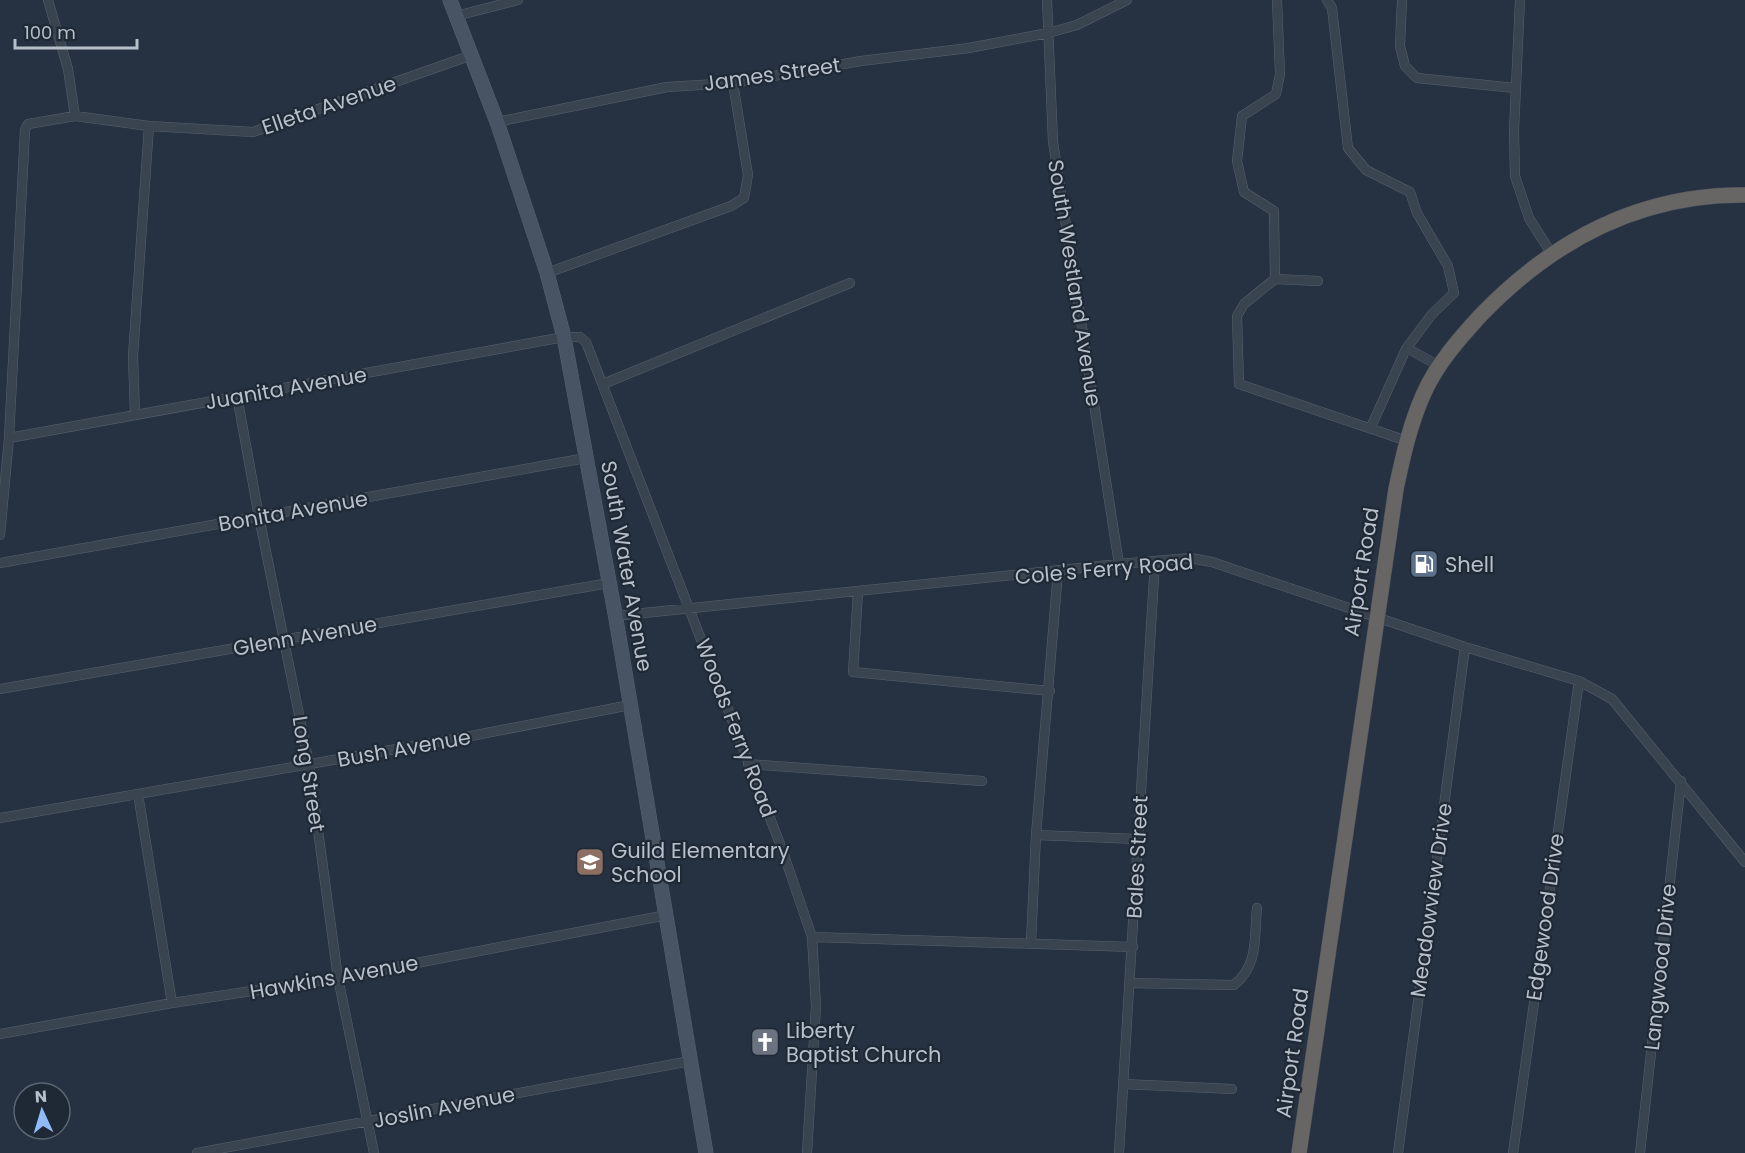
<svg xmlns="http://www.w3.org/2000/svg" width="1745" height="1153" font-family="Poppins,sans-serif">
<rect width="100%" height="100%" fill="#263241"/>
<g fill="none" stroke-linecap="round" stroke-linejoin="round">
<g stroke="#58626e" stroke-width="10">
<path id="minor" d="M48,0L68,69L75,116
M1047,0L1053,142L1119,564
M1277,0L1280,74L1276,94L1242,116L1237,161L1244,192L1274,211L1275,279L1244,304L1237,316L1239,384L1407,441
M1327,0L1332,8L1348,148L1366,170L1410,192L1417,213L1448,266L1454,293L1432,314L1406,349L1371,427
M1402,0L1400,46L1405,66L1417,78L1515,88
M1520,0L1514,130L1515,176L1529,218L1551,253
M456,16L518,0
M497,122L667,87L733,83L861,61L969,48L1048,33L1077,25L1127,0
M547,273L731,206L744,198L748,175L733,83
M1275,279L1318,281
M1407,348L1439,366
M603,384L850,283
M237,396L259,517L309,764L338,978L374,1153
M135,415L133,356L149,126
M9,438L564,337H580L586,342L782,849L812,937L816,1006L807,1153
M0,535L9,438L25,130L28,124L75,116L149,126L253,132L472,55
M0,563L586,458
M858,592L853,672L1050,691
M615,616L1119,564L1190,558L1212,562L1465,647L1579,681L1612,699L1745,862
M0,689L609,583
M748,764L982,781
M138,794L172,1003
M0,818L471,736L630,705
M1036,835L1138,839
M812,937L1133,947
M1031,942L1036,835L1058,571
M1129,983L1234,985C1259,965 1254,937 1257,908
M0,1034L172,1003L338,978L667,915
M1123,1084L1232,1089
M197,1153L690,1061
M1119,1153L1155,561
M1398,1153L1465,647
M1513,1153L1579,681
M1640,1153L1681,781"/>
</g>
<g stroke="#58626e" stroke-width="15">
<path id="secondary" d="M450,0L497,122L547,273L564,337L616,619L706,1153"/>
</g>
<g stroke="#454f5b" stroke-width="16">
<path id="trunk" d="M1299,1153L1396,489C1403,456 1410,424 1424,393C1437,364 1459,339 1480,316C1552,241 1639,194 1745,195"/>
</g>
<use href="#minor" stroke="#3a4451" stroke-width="9"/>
<use href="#secondary" stroke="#485364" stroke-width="14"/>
<use href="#trunk" stroke="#686664" stroke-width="15"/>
</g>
<defs>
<g id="fuel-square" transform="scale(1.5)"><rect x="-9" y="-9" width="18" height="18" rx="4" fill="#5c6f8a" stroke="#1f2936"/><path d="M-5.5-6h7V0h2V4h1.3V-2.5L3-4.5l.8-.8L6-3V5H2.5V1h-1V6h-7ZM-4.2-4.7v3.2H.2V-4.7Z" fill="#fff"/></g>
<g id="school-square" transform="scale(1.5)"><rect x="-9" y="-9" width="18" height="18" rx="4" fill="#8d6e63" stroke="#1f2936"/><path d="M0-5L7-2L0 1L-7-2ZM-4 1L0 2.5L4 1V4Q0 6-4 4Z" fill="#fff"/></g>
<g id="church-square" transform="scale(1.5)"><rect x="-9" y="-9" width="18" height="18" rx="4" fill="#6b7280" stroke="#1f2936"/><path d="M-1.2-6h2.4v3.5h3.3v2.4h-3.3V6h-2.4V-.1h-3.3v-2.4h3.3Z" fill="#fff"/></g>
</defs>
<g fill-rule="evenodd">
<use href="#fuel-square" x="1424" y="564"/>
<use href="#school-square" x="590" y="862"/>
<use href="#church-square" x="765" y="1042"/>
</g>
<g text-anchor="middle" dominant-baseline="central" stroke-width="4.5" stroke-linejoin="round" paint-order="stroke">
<g font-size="21" fill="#b7bfcb" stroke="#1f2936">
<text transform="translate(772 74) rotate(-8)">James Street</text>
<text transform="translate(329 105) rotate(-19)">Elleta Avenue</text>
<text transform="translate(1075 283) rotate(81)">South Westland Avenue</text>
<text transform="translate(286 388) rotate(-10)">Juanita Avenue</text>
<text transform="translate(293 511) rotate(-10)">Bonita Avenue</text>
<text transform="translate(627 566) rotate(80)">South Water Avenue</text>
<text transform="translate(1104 569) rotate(-5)">Cole's Ferry Road</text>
<text transform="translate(1361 572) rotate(-81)">Airport Road</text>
<text transform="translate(305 636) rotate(-10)">Glenn Avenue</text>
<text transform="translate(736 728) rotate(69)">Woods Ferry Road</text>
<text transform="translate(404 748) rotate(-10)">Bush Avenue</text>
<text transform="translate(309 774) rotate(81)">Long Street</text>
<text transform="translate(1137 857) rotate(-87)">Bales Street</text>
<text transform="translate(1431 900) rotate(-82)">Meadowview Drive</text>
<text transform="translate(1545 917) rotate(-82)">Edgewood Drive</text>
<text transform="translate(1660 967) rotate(-84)">Langwood Drive</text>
<text transform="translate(334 977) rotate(-10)">Hawkins Avenue</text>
<text transform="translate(1292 1053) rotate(-82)">Airport Road</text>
<text transform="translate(444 1107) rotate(-11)">Joslin Avenue</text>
</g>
<g font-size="21" fill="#b7bfcb" stroke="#1f2936" text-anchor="start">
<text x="1445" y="564">Shell</text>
<text x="611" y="850">Guild Elementary<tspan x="611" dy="24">School</tspan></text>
<text x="786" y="1030">Liberty<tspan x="786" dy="24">Baptist Church</tspan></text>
</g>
</g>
<g transform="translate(42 1111) rotate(356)"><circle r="28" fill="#1f2936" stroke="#5c6572" stroke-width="1.5"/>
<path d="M0-4.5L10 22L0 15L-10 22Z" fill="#90baf8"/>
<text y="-9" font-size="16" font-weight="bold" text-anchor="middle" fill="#b7bfcb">N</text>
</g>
<path d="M15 39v9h122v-9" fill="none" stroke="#b7bfcb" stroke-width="3"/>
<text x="24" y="39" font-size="18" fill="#b7bfcb" stroke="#1f2936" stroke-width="4.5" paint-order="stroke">100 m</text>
</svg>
